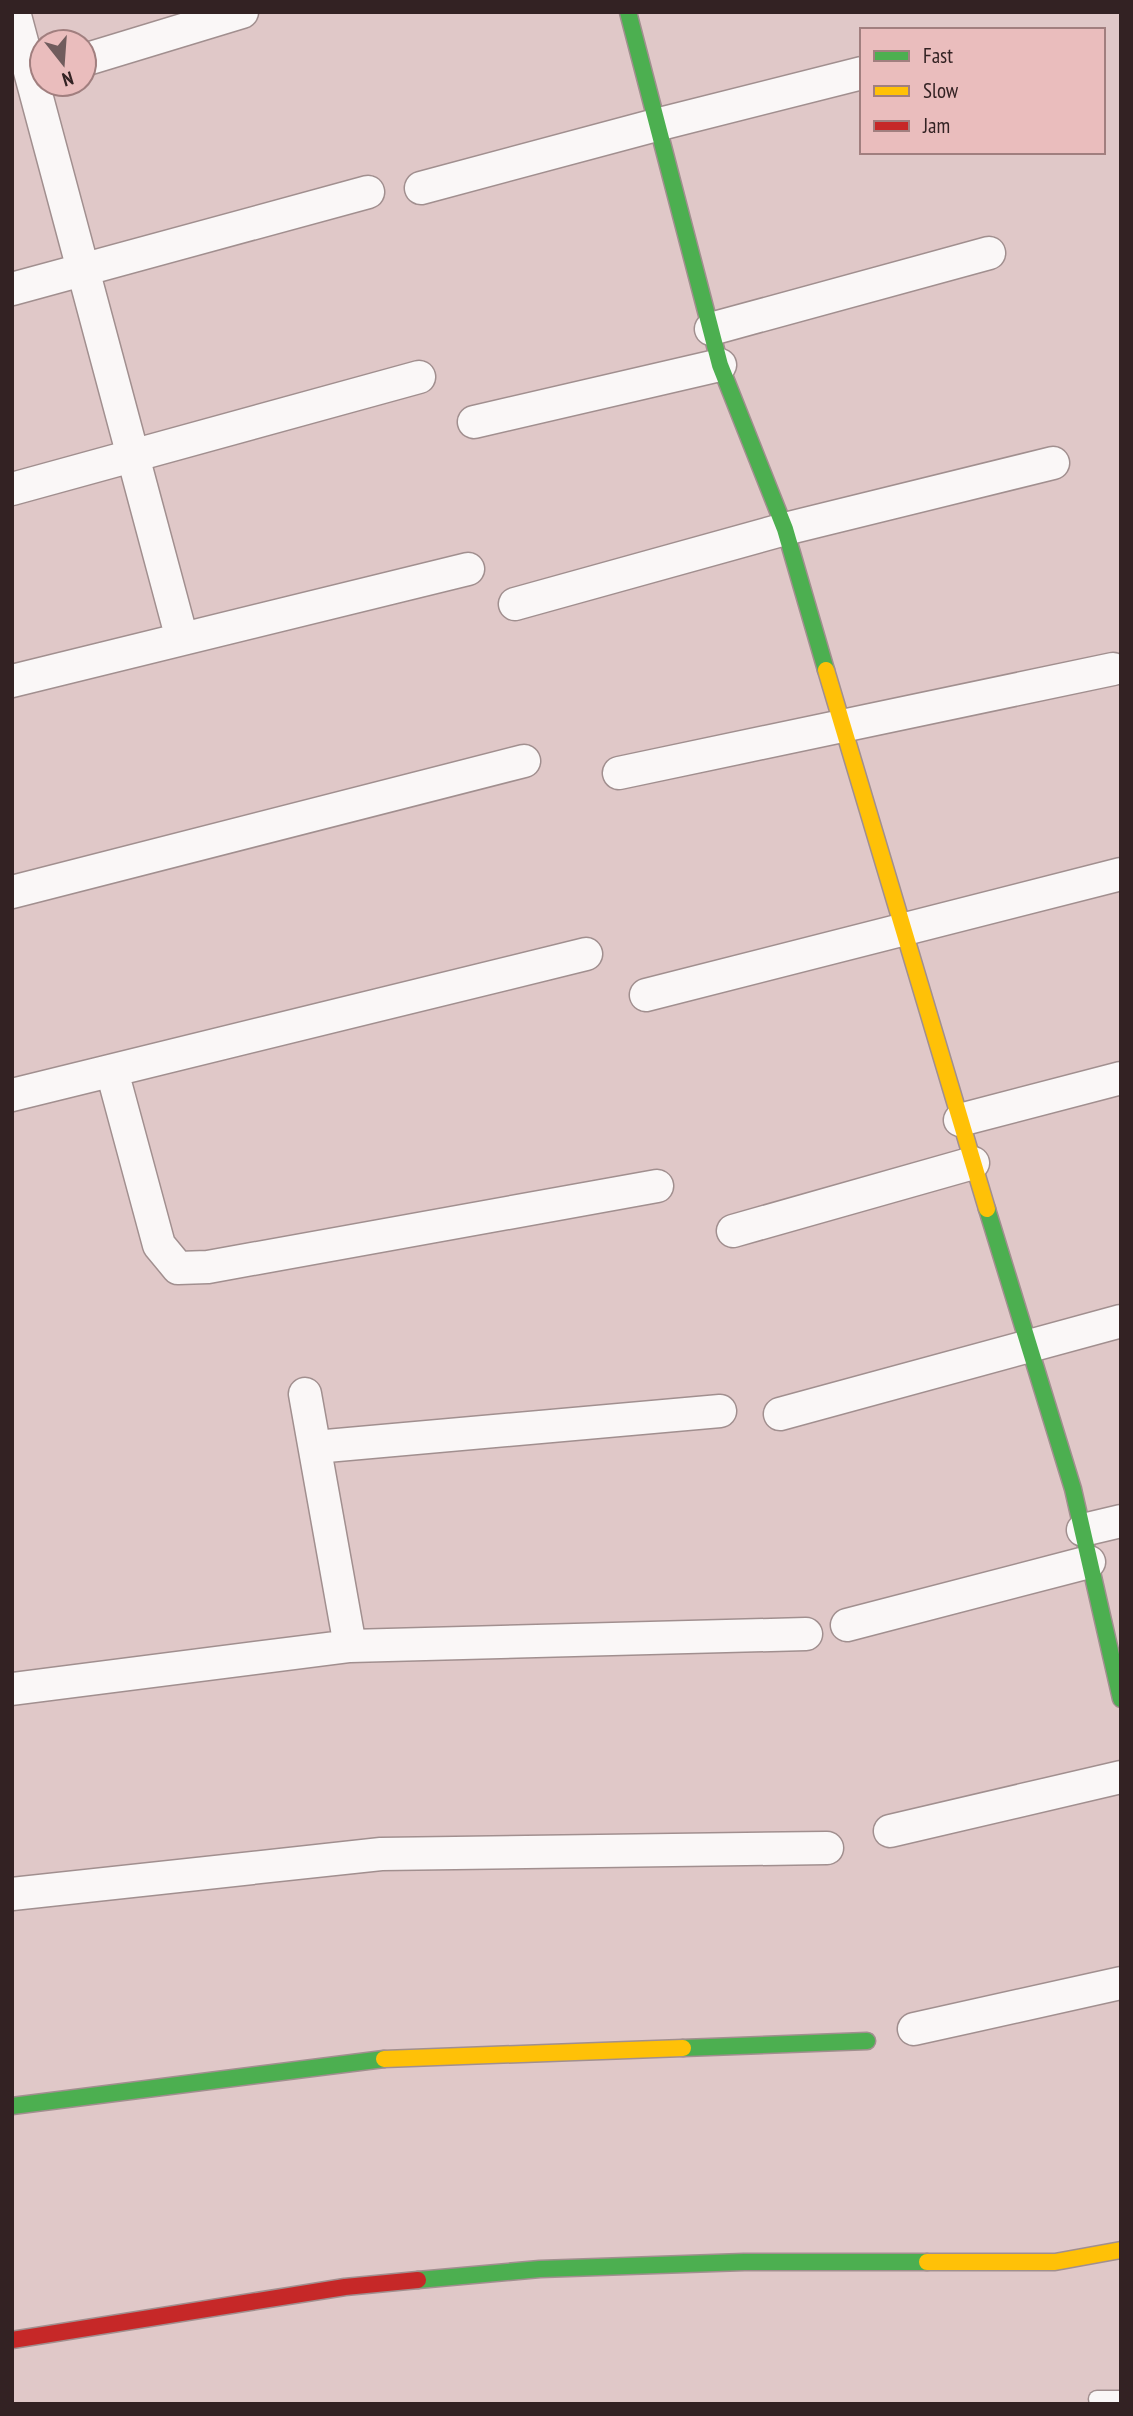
<svg xmlns="http://www.w3.org/2000/svg" width="1133" height="2416" font-family="'PT Sans Narrow',sans-serif">
<rect width="100%" height="100%" fill="#e0c8c8"/>
<g fill="none" stroke-linecap="round" stroke-linejoin="round">
<g stroke="#a18f8f" stroke-width="19">
<path id="lane" d="M1097,2399H1121"/>
</g>
<g stroke="#a18f8f" stroke-width="35">
<path id="street" d="M14,12L182,639
M84,60L242,12
M421,188L656,125L862,73
M12,289L368,192
M711,329L989,253
M474,422L720,365
M12,489L419,377
M515,604L785,529L1053,463
M12,681L468,569
M619,773L1113,669
M12,892L524,761
M646,995L1121,874
M112,1071L159,1245L178,1268L208,1267L657,1186
M12,1095L586,954
M960,1120L1121,1078
M733,1231L973,1163
M305,1394L350,1646
M780,1414L1121,1321
M315,1447L720,1411
M1083,1530L1121,1521
M847,1625L1089,1562
M12,1689L350,1646L806,1634
M890,1831L1121,1777
M12,1894L381,1854L827,1848
M914,2029L1121,1983"/>
</g>
<g stroke="#a18f8f" stroke-width="19">
<path id="fast" d="M628,12L720,365L785,529L826,670
M987,1209L1073,1489L1121,1699
M683,2048L867,2041
M12,2106L384,2059
M418,2280L540,2269L744,2262H927"/>
</g>
<g stroke="#a18f8f" stroke-width="19">
<path id="slow" d="M826,670L987,1209
M384,2059L683,2048
M927,2262H1055L1121,2250"/>
</g>
<g stroke="#a18f8f" stroke-width="19">
<path id="jam" d="M12,2340L345,2287L418,2280"/>
</g>
<use href="#lane" stroke="#faf7f7" stroke-width="16"/>
<use href="#street" stroke="#faf7f7" stroke-width="32"/>
<use href="#fast" stroke="#4caf50" stroke-width="16"/>
<use href="#slow" stroke="#ffc107" stroke-width="16"/>
<use href="#jam" stroke="#c62828" stroke-width="16"/>
</g>
<rect width="1133" height="2416" fill="none" stroke="#332223" stroke-width="28"/>
<rect x="860" y="28" width="245" height="126" fill="#eabdbd" stroke="#a17f7f" stroke-width="2"/>
<rect x="874" y="51" width="35" height="10" fill="#4caf50" stroke="#a17f7f" stroke-width="2"/>
<text x="923" y="63" font-size="21" fill="#332223">Fast</text>
<rect x="874" y="86" width="35" height="10" fill="#ffc107" stroke="#a17f7f" stroke-width="2"/>
<text x="923" y="98" font-size="21" fill="#332223">Slow</text>
<rect x="874" y="121" width="35" height="10" fill="#c62828" stroke="#a17f7f" stroke-width="2"/>
<text x="923" y="133" font-size="21" fill="#332223">Jam</text>
<g transform="translate(63 63) rotate(163)"><circle r="33" fill="#eabdbd" stroke="#a17f7f" stroke-width="2"/>
<path d="M0-5L12 26L0 18L-12 26Z" fill="#705c5d"/>
<text y="-10" font-size="19" font-weight="bold" text-anchor="middle" fill="#332223">N</text>
</g>
</svg>
